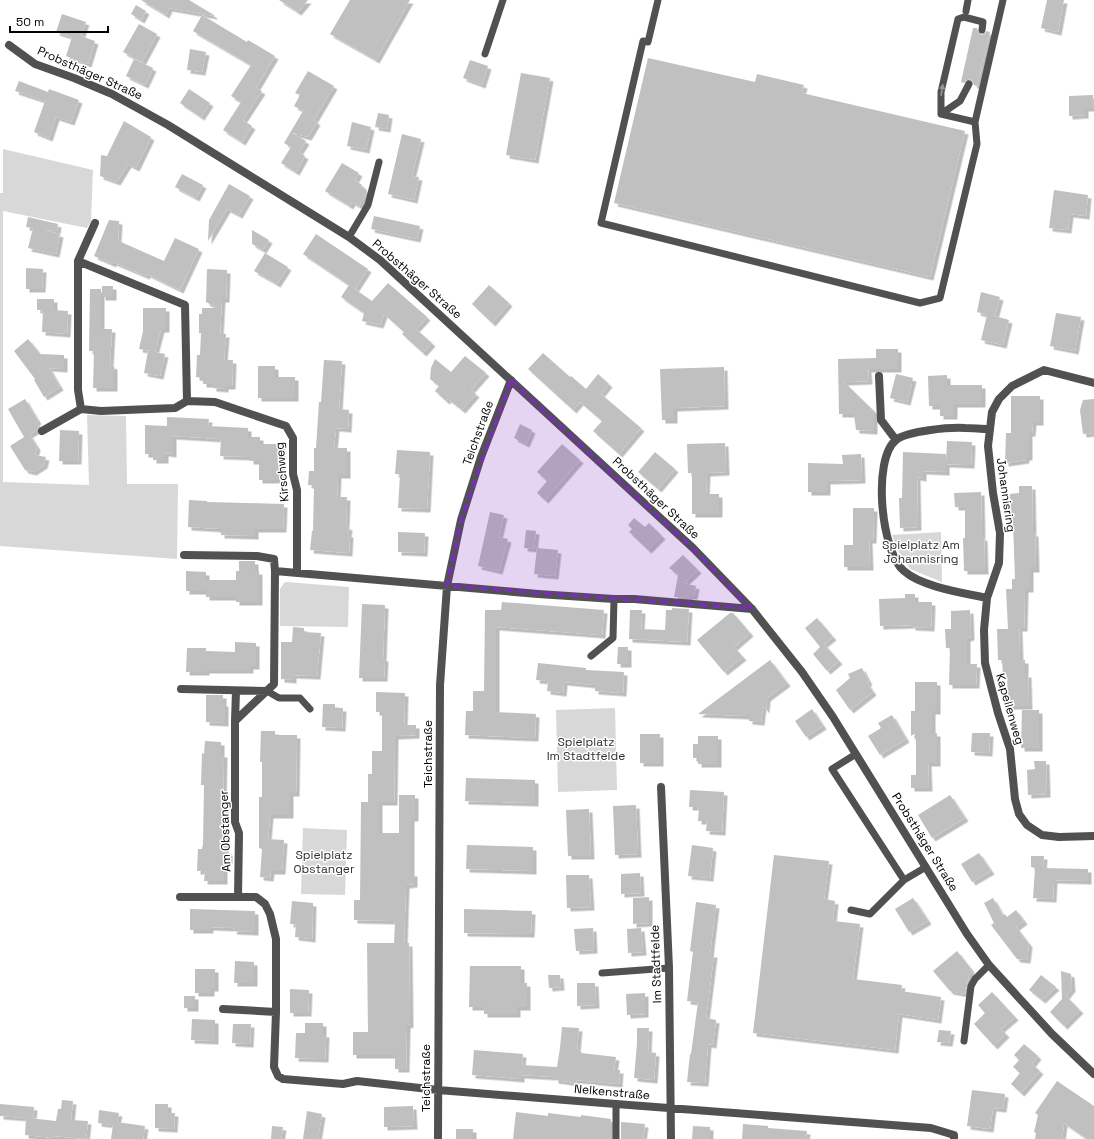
<svg xmlns="http://www.w3.org/2000/svg" width="1094" height="1139" font-family="'Space Grotesk',sans-serif">
<defs>
<filter id="shadow"><feDropShadow dx="3.5" dy="3.5" stdDeviation="0" flood-color="#0004"/></filter>
</defs>
<rect width="100%" height="100%" fill="#fff"/>
<path fill="#d8d8d8" d="M3,149L93,170L91,221L87,228L3,211V482L89,485L87,415L126,416L127,484H178L177,559L0,546V193H3Z
M941,532L942,582L910,569L897,549L892,535Z
M286,582L349,587L348,627L280,626V589L284,583Z
M615,708L617,790L558,792L556,710Z
M303,828L347,830L345,895L301,894Z"/>
<path fill="#c0c0c0" filter="url(#shadow)" d="M141,0H189L214,15V16L169,8L166,15Z
M279,0H308L298,12Z
M350,0H410L376,60L330,34Z
M1047,0H1064L1058,32L1041,28Z
M136,5L146,11L141,20L131,14Z
M62,14L86,22L81,36L95,41L88,64L66,56L72,37L56,32Z
M202,15L247,42L248,40L275,56L256,88L262,91L243,120L252,126L242,142L223,130L241,102L231,96L251,65L193,31Z
M139,24L157,34L142,62L123,52Z
M973,28H977L978,32L981,35L984,34L987,31L990,32L977,86L974,85L973,82L971,79L967,80L964,83L961,82Z
M190,49L206,52L202,72L187,70Z
M648,58L755,82L757,74L804,85L802,93L965,131L930,277L614,203Z
M134,59L153,68L145,85L126,76Z
M470,60L488,66L482,85L463,78Z
M308,71L334,86L314,120L317,122L308,137L292,133L306,141L299,152L305,156L296,172L281,163L291,147L284,143L303,111L294,106L300,95L295,93Z
M521,73L550,78L535,160L506,155Z
M19,81L48,92L49,89L79,100L71,122L56,117L49,138L34,132L45,101L15,91Z
M189,89L210,103L201,117L180,103Z
M1093,95L1094,108H1085V115L1069,116V96Z
M378,113L389,115L387,129L375,127Z
M124,121L151,137L136,168L128,164L117,182L100,176L101,155L107,156Z
M352,122L371,127L366,150L347,146Z
M402,134L421,139L412,176L419,177L414,200L388,194Z
M342,163L359,173L355,180L362,185L361,187L367,190L365,196L359,206L352,202L350,206L325,191Z
M182,174L203,185L196,198L175,187Z
M229,184L250,196L239,215L227,209L208,241L209,220Z
M1054,190L1088,195L1086,216L1070,214L1068,230L1049,228Z
M374,216L420,226L417,239L371,229Z
M28,217L58,224L57,231L44,230L60,234L56,254L28,248L33,228L26,227Z
M109,220L119,221L118,239L121,241V242L164,261L175,238L199,249L180,290L147,274L146,276L113,262V264L94,256Z
M252,230L269,240L263,250L252,244Z
M316,234L368,269L355,289L303,254Z
M265,253L288,267L277,284L254,271Z
M26,268L43,269L42,289H26Z
M207,269L227,270L226,299H222L220,334H226L224,360H233L232,386H225V389L213,388V384H203V378L196,377L197,355H200L201,333H199V314H202V308H218L206,302Z
M388,283L427,317L416,329L432,343L423,353L402,334L404,332L384,314L380,325L362,321L364,313L341,297L349,285L372,301Z
M489,285L509,303L492,323L472,304Z
M102,286H113V297H102Z
M90,289H101V329H112L110,365L114,366V388H93L94,351H89Z
M981,292L1000,297L995,316L1009,320L1003,345L981,340L987,315L977,312Z
M37,299H54V310L68,311L67,334L42,332L43,310H37Z
M143,308H166V329H161L155,352L165,354L160,376L144,373L148,351H152L139,349L143,331Z
M1056,313L1081,317L1075,351L1050,346Z
M28,339L41,355V354L64,355V369L49,368L60,387L44,397L34,380L35,379L14,351Z
M876,349H898V369H868L869,381L844,382L874,411V431L856,430L854,414H839L838,359L876,358Z
M543,353L570,377L571,376L586,389L598,374L609,384L601,394L641,428L619,454L593,431L602,421L580,402L573,410L528,369Z
M465,356L486,373L471,390L476,394L462,410L448,399L446,401L435,391L439,386L430,379L431,368L435,359L451,372Z
M324,360L342,361L339,409L349,410L348,429L336,428L334,448H347V475H338L337,497H347L346,526L349,527L348,534H350L349,553L310,550L312,531H313L314,485H308L309,471H314V448H316L319,402H321Z
M258,366H275V377H295V398H258Z
M724,367L725,406L674,408V420H662L660,369Z
M896,374L913,378L907,402L890,398Z
M947,375V385H982V404H954V416H940V406H929L928,376Z
M1011,396H1040V422H1033L1032,433H1029V457H1026V460L1005,463L1006,433H1011Z
M25,399L38,421L36,422L39,427L37,430L24,437L8,409Z
M1094,399V433L1083,434L1080,410L1083,400Z
M167,417L209,419L208,426L248,428V437H260V444H282L281,480H259V461H250V457L220,456L221,439L173,436V454L165,453V460H153V454H145V425L167,426Z
M520,424L532,430L526,444L514,438Z
M60,430L79,431L78,461H59Z
M29,434L37,447L35,455L46,457L44,465L33,472L25,470L10,446Z
M947,441L972,442L971,465L946,464Z
M725,443L726,472L707,473L706,494H719V514H692V473H688L687,444Z
M562,444L580,460L545,500L537,493L547,481L537,472Z
M397,450L430,452L427,509L398,508L400,474H395Z
M655,452L675,469L658,489L638,472Z
M903,452L946,454V472L923,471V478L917,477L918,527L900,528L899,498H902Z
M861,454L862,480L827,481V492H808V463L843,464L842,455Z
M1019,486H1032L1033,533H1035L1036,569H1030V589H1025L1024,628H1019L1020,660H1025V674H1028L1029,706H1008L1007,674H1003L1002,660H998L997,629H1008L1006,589H1012V579H1015L1013,523H1011L1010,494L1019,493Z
M981,492L982,538L984,537L985,571H964L963,538H965V507H955L954,493Z
M189,500L207,501V502L284,504L283,529H255V536L221,535V529L188,527Z
M853,508H874L873,540H869L870,567H844V545H853Z
M490,512L504,515L499,537L508,539L499,571L478,566Z
M634,518L645,527L649,523L662,536L648,550L629,532L632,529L628,525Z
M526,530L536,531L534,549L524,548Z
M398,532L425,533L424,553L398,552Z
M537,548L558,550L555,576L534,574Z
M683,555L698,570L684,583L696,586L694,596H689V598L674,597L678,575L669,568Z
M239,561H255V571H259V602H236V597H206V591H186V571L206,572V580H236V571H239Z
M905,594H915V602H932L931,628L912,627V625L880,626L879,599L905,598Z
M502,602L604,610L602,635L496,627V712L536,714L535,738L465,735L466,711H473V691H484L485,610H501Z
M362,604L385,605L383,658H385L384,678H359Z
M672,608L689,609L687,642L629,639L630,610H642L641,629L665,630L666,610H672Z
M970,610L971,637L967,638V664H977L976,685H949L950,648H946L945,629H951V611Z
M730,613H733L750,633L734,647L743,657L724,672L697,640Z
M817,618L833,637L824,644L839,661L827,671L813,654L820,647L805,628Z
M293,627L304,628V632L321,633L317,676L293,675V680L281,679V642H292Z
M235,642L256,643V666H250V670H206V672H186L187,648H206V651L235,652Z
M618,647H628V664H617Z
M770,660L787,683L767,698L766,710L763,706L761,722L749,721V716L698,714Z
M538,663L586,668V670L624,672L623,693L595,691V685L564,682L563,693L547,691L548,681L536,680Z
M862,668L869,682L867,683L873,692L850,710L836,690L850,678L848,674Z
M915,682H937V711H932V733H937V763H928L929,788H911V775H916V733L911,736V711H915Z
M376,692L405,693L404,725H416V735L395,736L394,802H379V833H399V795H415V818H411V873H414V884L406,885L404,943H409L410,1024L407,1025L406,1069H395V1055H353V1032H368L367,943H394L395,921L354,920V900H360L361,802H368V774H372V751H382V712H376Z
M206,695H223V703H225V723L206,722Z
M323,704H335V708H343L342,728L322,727Z
M812,709L823,726L806,737L795,721Z
M1022,710H1039V748H1021Z
M892,715L906,739L880,755L868,736L881,728L878,723Z
M261,731H275V735H297L296,793H290V815H270L268,839L284,840L282,871H271L270,878L260,877L262,849L259,848V797H262V762H260Z
M972,733H990L989,753L971,752Z
M640,734H660V763H640Z
M698,736H718V764H698V758H693V744H698Z
M205,741L221,742V754H224L223,804H226L225,850L229,852V860L224,863V881H204L205,871H197L198,849H202L203,844L204,785H201L202,753L204,754Z
M1034,761H1046L1047,794L1028,795L1027,770L1035,769Z
M466,778L535,780V803L465,801Z
M690,790L724,792L722,832L706,831L707,821H698L699,807H689Z
M950,795L965,818L932,838L918,815Z
M636,805L638,854L615,855L613,806Z
M589,809L591,856H568L566,810Z
M467,845L533,847V871L466,869Z
M692,845L713,848L710,878L688,876Z
M979,853L991,871L972,882L961,864Z
M774,855L829,861L824,899L835,901L833,921L860,924L853,979L902,985L901,991L941,997L938,1020L899,1014L895,1050L753,1033Z
M1031,856H1044L1043,868L1088,869V881L1054,880L1053,899L1033,898L1035,868L1031,867Z
M640,873L641,893L621,894V874Z
M566,875H589L591,907L567,908Z
M649,897V923L633,924V898Z
M913,898L928,921L909,932L895,909Z
M993,898L1003,916L1005,914L1007,917L1016,910L1024,921L1016,927L1029,944L1027,960L1017,959L991,925L994,923L984,903Z
M292,901L313,903L312,939L295,937L296,924H290Z
M696,902L716,905L710,954H714L706,1018L716,1020L713,1045L708,1044L705,1083L687,1082L690,1054H691L698,1002L687,1001L693,952L690,951Z
M190,909L255,911V932L233,931L234,928L210,927V930H190Z
M464,909L532,911L531,934L464,933Z
M593,928L594,950L576,951L574,929Z
M641,928L643,952L628,953L627,929Z
M957,951L971,969L970,970L972,972L969,975L965,994L950,991L933,971Z
M235,961L254,962V983H234Z
M470,966H521V983H527V1007H517V1014H484V1007H469Z
M195,969H215V988H211V993H195Z
M1061,971L1071,974L1072,988L1066,996L1080,1010L1064,1026L1050,1012L1062,999Z
M548,975H560L561,987L549,988Z
M1041,975L1056,987L1042,1000L1029,990Z
M577,983H595L596,1005L577,1006Z
M290,989L309,990L308,1013H290Z
M992,992L1015,1017L1001,1029L1006,1034L994,1046L974,1024L985,1013L978,1005Z
M645,993V1014L627,1015L626,994Z
M184,996H195V1008H184Z
M192,1019L215,1020V1041L191,1040Z
M305,1023H323V1034H326L325,1059L295,1058L296,1033H305Z
M233,1024H251L250,1044L232,1043Z
M562,1027L579,1028L577,1050L581,1051V1053L616,1057L614,1070H620L619,1084L577,1080L576,1083L555,1080V1077L521,1075V1079L472,1075L474,1050L523,1054L522,1065L557,1067L560,1048Z
M637,1028H649L648,1052L656,1053L654,1080L634,1078L637,1043Z
M939,1030L951,1031L949,1043L937,1042Z
M1024,1044L1038,1056L1032,1064L1040,1071L1021,1093L1011,1084L1020,1073L1013,1067L1019,1060L1014,1055Z
M1057,1081L1094,1106V1139H1087L1064,1123L1062,1139H1035L1036,1133L1034,1132L1038,1115L1035,1113Z
M972,1090L1005,1094L1003,1109L993,1108L990,1129L967,1126Z
M62,1100L73,1101L71,1120L88,1121L86,1139L54,1136V1138L25,1135L26,1118L0,1116V1104L34,1107L33,1118H29L56,1121L58,1109H61Z
M155,1104H168V1113H175L174,1129L155,1128Z
M413,1106L414,1126L384,1127V1107Z
M99,1110L119,1113L117,1122L145,1126L143,1139H111L113,1125L98,1123Z
M307,1111L322,1114L318,1139H303Z
M516,1112L548,1116V1113L581,1117V1115L611,1119V1139H513Z
M621,1122L645,1124L643,1139H621Z
M743,1124L768,1126V1128L807,1131L806,1139H742Z
M272,1126L283,1127L281,1139H271Z
M693,1126L710,1127V1139H692Z
M456,1129H473V1139H456Z"/>
<g fill="none" stroke-linecap="round" stroke-linejoin="round">
<path stroke="#515151" stroke-width="7" d="M658,0L648,42L643,41L601,223L920,303L940,298L977,144L975,122
M966,11L968,0
M485,54L503,0
M969,84L960,101L941,114V92L958,19L964,17L983,22L982,30
M941,114L975,122L1003,0
M349,237L368,205L379,162
M591,656L613,638L614,599
M267,691L279,698H300L310,709
M856,754L832,769L904,880L926,867
M851,910L870,914L904,880
M602,973L669,968
M964,1041L971,986L975,979L989,965
M616,1139V1104"/>
<path stroke="#515151" stroke-width="8" d="M9,45L35,64L74,78L112,94L168,125L349,237L380,260L693,548L752,609L802,672L833,717L967,934L989,965L1052,1034L1094,1074
M95,223L78,261V390L81,409L101,411L175,408L187,401L215,402L286,426L293,438V474L297,490V573
M78,261L185,305L187,401
M879,376L881,420L896,440
M1094,383L1044,370L1012,386L999,399L992,412L988,446L993,493L1000,533L999,563L987,598L984,630L985,663L998,713L1010,749L1015,799L1019,814L1027,825L1042,835L1059,837L1094,836
M42,431L81,409
M184,555L257,556L274,559L275,571
M987,598C964,593 922,587 904,571C881,552 872,459 896,440C907,431 950,427 965,428C973,428 981,429 989,429
M752,609L634,599H614L538,594L275,571L274,684L235,721V822L239,833L238,897H256L265,904L270,914L276,939V1012L274,1067L278,1076L283,1079L343,1084L357,1081L438,1090L616,1104L931,1128L954,1135V1139
M181,689L267,691
M235,721L236,691
M661,787L669,968L671,1139
M180,897H238
M223,1009L276,1012
M438,1139L440,685L447,586L461,520L481,457L511,380"/>
</g>
<defs><path id="oneway-solid" d="M-6-.8H1V-3.2L6.5 0L1 3.2V.8H-6Z"/></defs>
<use fill="#979797" href="#oneway-solid" transform="translate(942 90) rotate(-81)"/>
<path fill="#7b2cbf" fill-opacity="0.2" stroke="#7b2cbf" stroke-width="3" stroke-dasharray="8 5" stroke-linejoin="round" d="M511,380L693,548L752,609L447,586L461,520Z"/>
<g text-anchor="middle" dominant-baseline="central" stroke-width="3" stroke-linejoin="round" paint-order="stroke">
<g font-size="12" fill="#000" stroke="#fff">
<text transform="translate(90 73) rotate(24)">Probsthäger Straße</text>
<text transform="translate(417 279) rotate(41)">Probsthäger Straße</text>
<text transform="translate(478 433) rotate(-70)">Teichstraße</text>
<text transform="translate(282 472) rotate(-95)">Kirschweg</text>
<text transform="translate(1006 495) rotate(82)">Johannisring</text>
<text transform="translate(656 498) rotate(43)">Probsthäger Straße</text>
<text transform="translate(1010 709) rotate(74)">Kapellenweg</text>
<text transform="translate(428 754) rotate(-90)">Teichstraße</text>
<text transform="translate(225 831) rotate(-92)">Am Obstanger</text>
<text transform="translate(925 842) rotate(58)">Probsthäger Straße</text>
<text transform="translate(656 964) rotate(-92)">Im Stadtfelde</text>
<text transform="translate(426 1078) rotate(-90)">Teichstraße</text>
<text transform="translate(612 1092) rotate(5)">Nelkenstraße</text>
</g>
<g font-size="12" fill="#2f2f2f" stroke="#fff">
<text x="921" y="545">Spielplatz Am<tspan x="921" dy="14">Johannisring</tspan></text>
<text x="586" y="742">Spielplatz<tspan x="586" dy="14">Im Stadtfelde</tspan></text>
<text x="324" y="855">Spielplatz<tspan x="324" dy="14">Obstanger</tspan></text>
</g>
</g>
<path d="M10 26v6h98v-6" fill="none" stroke="#000000" stroke-width="2"/>
<text x="16" y="26" font-size="12" fill="#000000" stroke="#ffffff" stroke-width="3" paint-order="stroke">50 m</text>
</svg>
